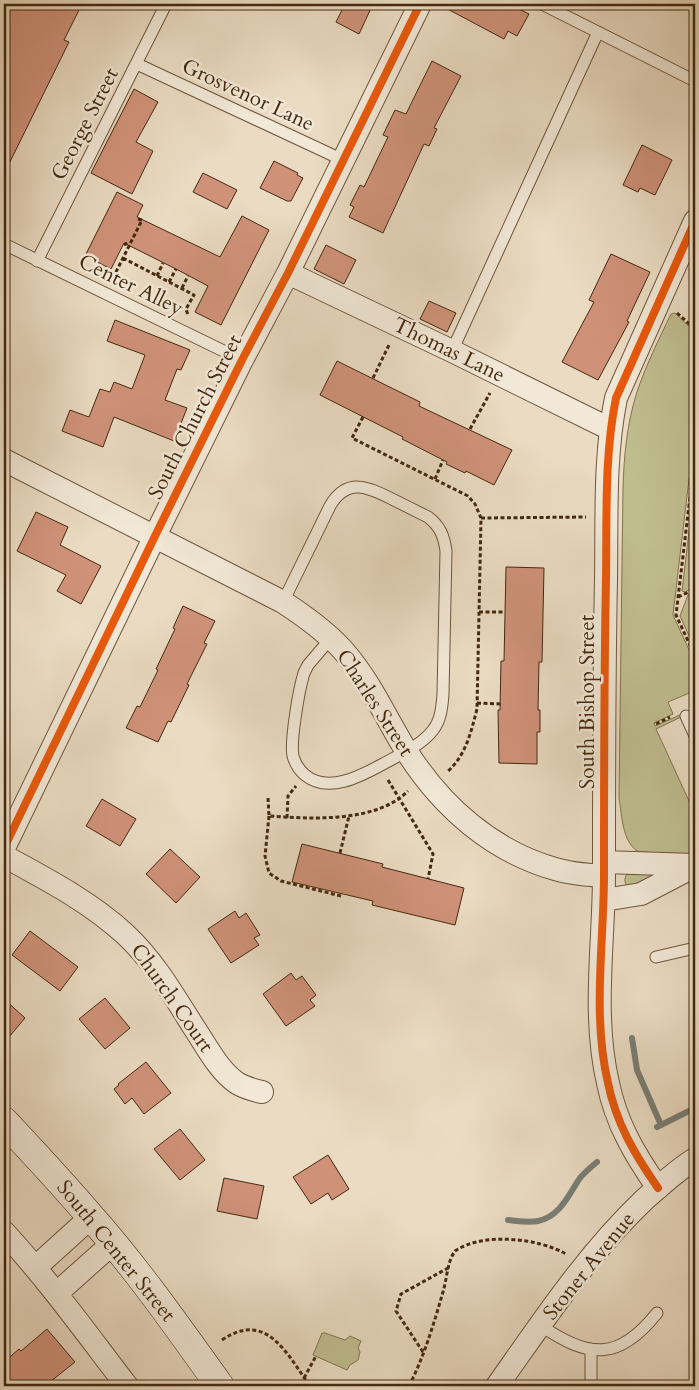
<svg xmlns="http://www.w3.org/2000/svg" width="699" height="1390" font-family="Cardo,serif">
<rect width="100%" height="100%" fill="#eadbc2"/>
<filter id="stains"><feTurbulence type="fractalNoise" baseFrequency=".004" numOctaves="4"/><feColorMatrix values="0 0 0 0 .2 0 0 0 0 .09 0 0 0 0 .02 0 0 0 .5 -.17"/></filter>
<radialGradient id="worn" r=".72"><stop offset=".6" stop-color="#630" stop-opacity="0"/><stop offset="1" stop-color="#630" stop-opacity=".3"/></radialGradient>
<path fill="#bfbd8e" stroke="#82734e" d="M675,313L695,332V464L689,479L673,615L695,663V694L694,691L668,702L673,714L654,723L655,726L680,715L681,717L656,729L695,814V852L690,854L639,852C622,843 622,815 619,798L623,488C624,455 627,423 637,392C646,365 659,339 671,314Z
M695,480V587L685,592L682,591Z
M695,592V649L680,616L688,595Z
M653,871L655,879L628,887C624,883 624,878 627,874Z
M322,1333H325L345,1340L350,1336L361,1341L358,1348L360,1352L358,1360L350,1365L347,1370L313,1355Z"/>
<g fill="none" stroke-linecap="round" stroke-linejoin="round">
<path stroke="#797f77" stroke-width="6" d="M632,1038L637,1070L661,1125
M657,1127L695,1108
M508,1220C518,1221 528,1223 538,1221C560,1217 569,1194 580,1178C585,1172 591,1167 597,1162"/>
</g>
<path fill="#cf9279" stroke="#44290f" d="M7,4H82L64,40L69,42L4,174V12Z
M345,4H373L359,34L336,22Z
M438,4H509L529,14L517,36L508,31L504,39Z
M432,61L461,76L434,128L437,129L429,146L424,144L383,233L349,217L354,207L350,205L360,185L364,187L388,137L383,135L395,110L406,114Z
M134,89L158,102L136,142L153,151L132,194L91,173Z
M642,145L672,160L655,195L640,188L638,192L623,185Z
M274,161L298,173L297,175L303,178L291,201H287L260,188Z
M203,173L237,190L227,209L193,192Z
M117,192L143,205L137,217L220,257L242,216L269,230L221,325L195,312L208,286L178,270L124,243L111,269L85,256Z
M326,245L356,260L344,284L314,269Z
M611,254L650,272L627,321L629,322L598,380L562,362L594,302L589,300Z
M429,301L456,313L447,332L420,319Z
M115,320L190,350L181,370L177,369L165,400L187,408L174,441L114,417L103,447L62,431L70,410L89,417L100,389L110,392L114,382L132,389L145,355L107,341Z
M337,361L420,402L419,406L512,450L494,485L466,471L465,473L446,464L447,462L402,439L403,437L320,395Z
M36,512L68,527L60,545L101,566L81,604L57,591L66,575L17,551Z
M506,567L544,568L542,662H539L538,710H540V732H537V764L499,763L498,710H500L501,661H504Z
M183,606L215,621L204,643L207,644L187,684L189,685L171,722L168,721L158,742L126,728L137,706L140,707L158,670L156,669L175,629L173,628Z
M102,799L136,819L120,846L86,826Z
M302,844L383,864L382,867L464,888L455,925L372,905L373,901L292,882Z
M170,849L200,877L176,903L146,874Z
M235,911L239,918L246,913L260,935L254,938L259,945L231,963L208,929Z
M30,931L78,967L60,991L12,955Z
M291,973L296,980L302,976L316,995L310,1000L315,1006L286,1026L263,994Z
M105,998L130,1028L105,1049L79,1019Z
M4,999L25,1018L4,1043Z
M146,1062L171,1093L144,1114L132,1098L125,1104L114,1089L119,1085L118,1084Z
M180,1129L205,1160L180,1180L154,1149Z
M328,1155L349,1189L332,1200L328,1193L311,1204L293,1177Z
M224,1178L264,1186L257,1219L217,1211Z
M47,1329L75,1362L45,1386H4V1362L19,1349L21,1351Z"/>
<g fill="none" stroke-linecap="round" stroke-linejoin="round">
<g stroke="#6e563c" stroke-width="13">
<path id="lane" d="M542,4L695,81
M137,64L343,160
M4,244L242,360
M37,261L166,4
M452,351L598,32
M283,602L330,506C347,477 368,487 392,499C404,505 416,511 428,517C440,526 444,536 446,551L443,694C442,707 441,720 433,730C422,745 399,755 383,764C361,776 328,794 305,775C299,770 295,763 293,756C290,741 299,689 304,673L308,665L331,638
M686,716L695,736
M656,957L695,948
M540,1325C589,1359 619,1361 657,1313
M591,1349V1386"/>
</g>
<g stroke="#6e563c" stroke-width="24">
<path id="street" d="M288,273L452,351L610,429
M4,460L283,602C306,617 330,634 347,655C372,685 387,720 407,752C442,807 492,851 555,869C571,874 588,875 604,876
M4,848L155,536L242,360L288,273L420,4
M4,856C46,879 89,901 125,934C153,960 173,994 193,1026C206,1045 218,1070 237,1083C245,1088 253,1090 262,1092
M604,862L694,865
M604,900L641,894L695,866
M658,1188C635,1155 616,1123 608,1083C592,1015 604,943 604,874C604,775 604,677 606,579C607,519 604,457 616,398L695,221
M4,1232C49,1281 87,1334 127,1386
M36,1267L91,1217
M57,1293L113,1243
M497,1386C543,1321 587,1254 645,1199C661,1185 677,1170 695,1159"/>
</g>
<g stroke="#44290f" stroke-width="29">
<path id="secondary" d="M4,1121C33,1152 63,1184 91,1217C138,1270 179,1329 220,1386"/>
</g>
<path stroke="#44290f" stroke-width="3" stroke-dasharray="4 2.5" stroke-linecap="butt" d="M124,245L126,244L125,242
M123,258L194,295L186,309L188,315
M157,276L163,263
M113,278L142,220L138,219
M169,282L176,269
M182,288L188,276
M677,313L695,329
M373,378L389,345
M363,417L352,438L468,496L475,504L481,518L477,709C471,732 466,755 448,771
M470,429L490,393
M695,472L692,480L676,615L695,656
M435,479L443,460
M481,518L586,517
M678,597L695,589
M479,612H505
M477,703L501,704
M656,724L670,717
M388,780L433,854L428,879
M268,798L269,816C311,819 376,823 408,791
M269,816L265,856L269,873L281,881L341,896
M287,818L288,796L296,786
M340,853L349,816
M222,1340C267,1309 288,1356 310,1386
M423,1352L396,1311L401,1294L448,1268
M304,1378L316,1356
M409,1386C424,1357 434,1323 443,1292C447,1279 447,1262 455,1251C483,1232 538,1238 566,1254"/>
<use href="#lane" stroke="#f1e8d7" stroke-width="11"/>
<use href="#street" stroke="#f1e8d7" stroke-width="22"/>
<use href="#secondary" stroke="#f1e8d7" stroke-width="28"/>
<g stroke="#f1e8d7" stroke-width="11">
<path id="cycleway" d="M4,848L155,536L242,360L288,273L420,4
M658,1188C635,1155 616,1123 608,1083C592,1015 604,943 604,874C604,775 604,677 606,579C607,519 604,457 616,398L695,221"/>
</g>
<use href="#cycleway" stroke="#e8590c" stroke-width="8"/>
</g>
<g text-anchor="middle" dominant-baseline="central" stroke-width="5" stroke-linejoin="round" paint-order="stroke">
<g font-size="21" fill="#44290f" stroke="#f1e8d7">
<text transform="translate(248 95) rotate(25)">Grosvenor Lane</text>
<text transform="translate(85 124) rotate(-63)">George Street</text>
<text transform="translate(131 285) rotate(26)">Center Alley</text>
<text transform="translate(449 350) rotate(26)">Thomas Lane</text>
<text transform="translate(195 417) rotate(-63)">South Church Street</text>
<text transform="translate(587 702) rotate(-90)">South Bishop Street</text>
<text transform="translate(375 703) rotate(57)">Charles Street</text>
<text transform="translate(172 998) rotate(55)">Church Court</text>
<text transform="translate(116 1251) rotate(51)">South Center Street</text>
<text transform="translate(589 1266) rotate(-51)">Stoner Avenue</text>
</g>
</g>
<rect width="699" height="1390" fill="none" stroke="#eadbc2" stroke-width="20"/>
<rect x="5" y="5" width="689" height="1380" fill="none" stroke="#44290f" stroke-width="2.5"/>
<rect x="10" y="10" width="679" height="1370" fill="none" stroke="#44290f"/>
<rect width="100%" height="100%" filter="url(#stains)"/>
<rect width="100%" height="100%" fill="url(#worn)"/>
</svg>
